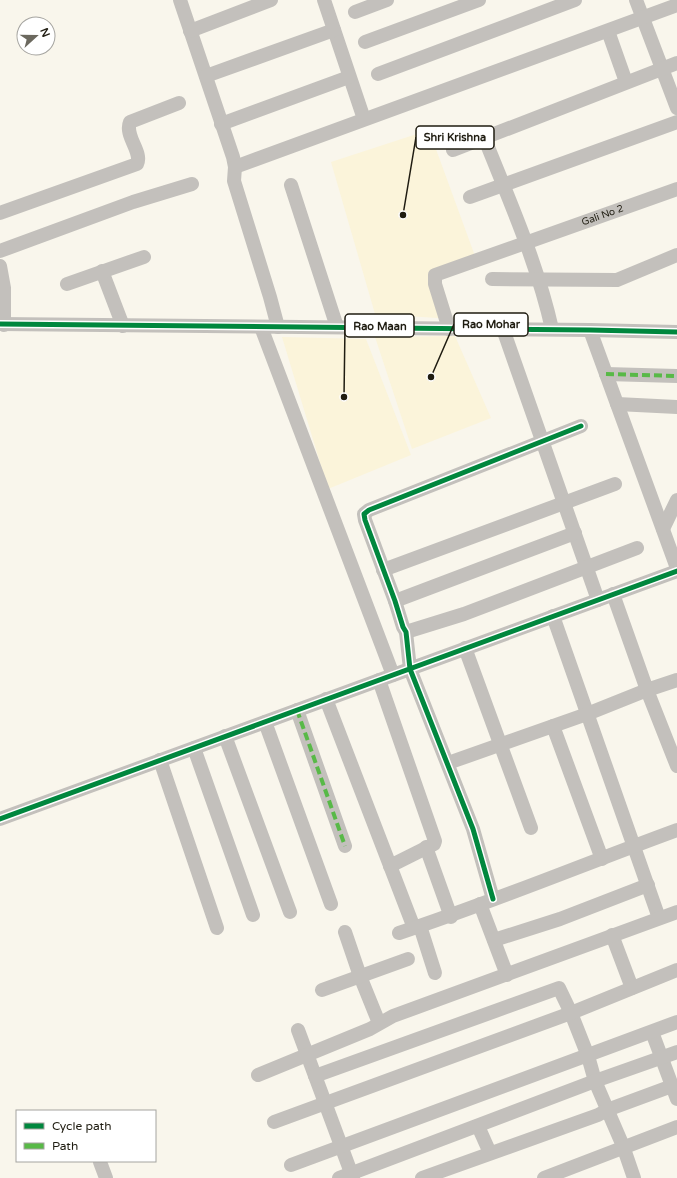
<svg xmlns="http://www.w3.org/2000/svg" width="677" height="1178" font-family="'Varela Round',sans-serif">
<rect width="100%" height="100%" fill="#f9f6ec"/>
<path fill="#fbf4da" d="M429,130L479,267L439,276L453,319L375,314L331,162Z
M455,336L491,418L412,449L375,337Z
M282,337L366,339L411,455L328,489Z"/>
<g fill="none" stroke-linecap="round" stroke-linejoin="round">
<g stroke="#c3c0bc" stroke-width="14">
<path d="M180,0L233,157L235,167L234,181L270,297L278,327"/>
<path d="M324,0L364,119"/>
<path d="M636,0L677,108"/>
<path d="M355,12L387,0"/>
<path d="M190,31L271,0"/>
<path d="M608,31L626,82"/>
<path d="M365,42L479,0"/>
<path d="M378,74L575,0"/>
<path d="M206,76L334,30"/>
<path d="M221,124L349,77"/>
<path d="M484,137C509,200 537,262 552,329"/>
<path d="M453,150L677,63"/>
<path d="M235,167L677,5"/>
<path d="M291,185L337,327"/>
<path d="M470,197L677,122"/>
<path d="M0,213L137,164C143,152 124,136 130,122L179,103"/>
<path d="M0,251L133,202L192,184"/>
<path d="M0,266L4,288V325"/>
<path d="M102,271L123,326"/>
<path d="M492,279L617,280L677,255"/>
<path d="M67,284L144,257"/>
<path d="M0,324L590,330L677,332"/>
<path d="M261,327L393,675"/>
<path id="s1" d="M449,329L435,284V275L677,189"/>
<path d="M503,329L598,600"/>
<path d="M590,330L677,568"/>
<path d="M606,374L677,376"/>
<path d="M617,404L677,407"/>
<path d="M663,529L677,500"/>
<path d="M383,570L615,484"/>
<path d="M613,594L647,690L677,680"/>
<path d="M395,601L575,533"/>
<path d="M553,616L659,918"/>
<path d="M406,632L464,614L637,548"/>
<path d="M465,648L531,828"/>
<path d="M379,680L435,841L434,844L390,866"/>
<path d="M326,699L414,928"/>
<path d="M297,710L345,846"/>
<path d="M265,722L331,904"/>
<path d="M553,726L602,859"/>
<path d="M225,736L290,912"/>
<path d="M194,748L253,915"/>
<path d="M160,760L217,928"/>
<path d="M448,763L587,714L647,690L677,766"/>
<path d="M0,819L677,571"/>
<path d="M426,847L451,917"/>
<path d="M493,899L473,829L410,669L406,632L403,627L395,601L365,520L364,514L369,510L581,426"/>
<path d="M480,904L507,975"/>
<path d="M420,926L435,973"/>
<path d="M345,932L360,976L379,1023"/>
<path d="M399,933C493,902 584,864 677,830"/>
<path d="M612,935L632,988"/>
<path d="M494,940L560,919L648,885"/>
<path d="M322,990L408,959"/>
<path d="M298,1030L353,1178"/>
<path d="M652,1032L677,1099"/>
<path d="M258,1075L370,1029L393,1016L677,912"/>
<path d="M315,1076L559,988L571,1013L588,1056L595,1081L623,1146L634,1178"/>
<path d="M274,1122L571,1013L677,970"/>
<path d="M478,1126L490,1153"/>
<path d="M100,1162L106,1178"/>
<path d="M291,1165L677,1022"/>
<path d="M339,1178L595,1081L677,1052"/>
<path d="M422,1178L598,1115L607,1110L672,1086"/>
<path d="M544,1178L677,1127"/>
</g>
<path stroke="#58b947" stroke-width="4" stroke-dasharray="8 4" stroke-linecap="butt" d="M606,374L677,376
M297,710L345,846"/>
<g stroke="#fff" stroke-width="8">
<path id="cycleway" d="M0,324L590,330L677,332
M0,819L677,571
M493,899L473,829L410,669L406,632L403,627L395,601L365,520L364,514L369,510L581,426"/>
</g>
<use href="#cycleway" stroke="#00873e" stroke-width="5"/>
</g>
<g text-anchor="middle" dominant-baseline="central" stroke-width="3.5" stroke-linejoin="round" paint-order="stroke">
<g font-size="10" fill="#1f1c11" stroke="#fff">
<text stroke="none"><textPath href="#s1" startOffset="234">Gali No 2</textPath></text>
</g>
</g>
<path fill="none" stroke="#1f1c11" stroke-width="1.5" d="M403 215L416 137M431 377L454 324M344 397L345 326"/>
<g fill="#1f1c11" stroke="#fff" stroke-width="1.5">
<circle cx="403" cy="215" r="4"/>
<circle cx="431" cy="377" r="4"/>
<circle cx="344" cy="397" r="4"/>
</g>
<g fill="#fff" stroke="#1f1c11" stroke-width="1.5">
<rect x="416" y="126" width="78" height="23" rx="4"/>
<rect x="454" y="313" width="74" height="23" rx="4"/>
<rect x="345" y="314" width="69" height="23" rx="4"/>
</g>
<g font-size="11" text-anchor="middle" font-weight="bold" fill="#1f1c11">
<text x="455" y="141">Shri Krishna</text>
<text x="491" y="328">Rao Mohar</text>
<text x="380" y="330">Rao Maan</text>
</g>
<rect x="16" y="1110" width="140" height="52" fill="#ffffff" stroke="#a5a4a0"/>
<rect x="24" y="1123" width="20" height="6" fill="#00873e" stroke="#a5a4a0"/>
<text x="52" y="1130" font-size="12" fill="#1f1c11">Cycle path</text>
<rect x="24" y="1143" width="20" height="6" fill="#58b947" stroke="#a5a4a0"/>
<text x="52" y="1150" font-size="12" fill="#1f1c11">Path</text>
<g transform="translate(36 36) rotate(69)"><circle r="19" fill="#ffffff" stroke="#a5a4a0"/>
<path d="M0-3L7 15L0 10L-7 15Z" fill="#6b685e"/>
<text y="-6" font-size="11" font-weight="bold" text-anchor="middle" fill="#1f1c11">N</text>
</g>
</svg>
